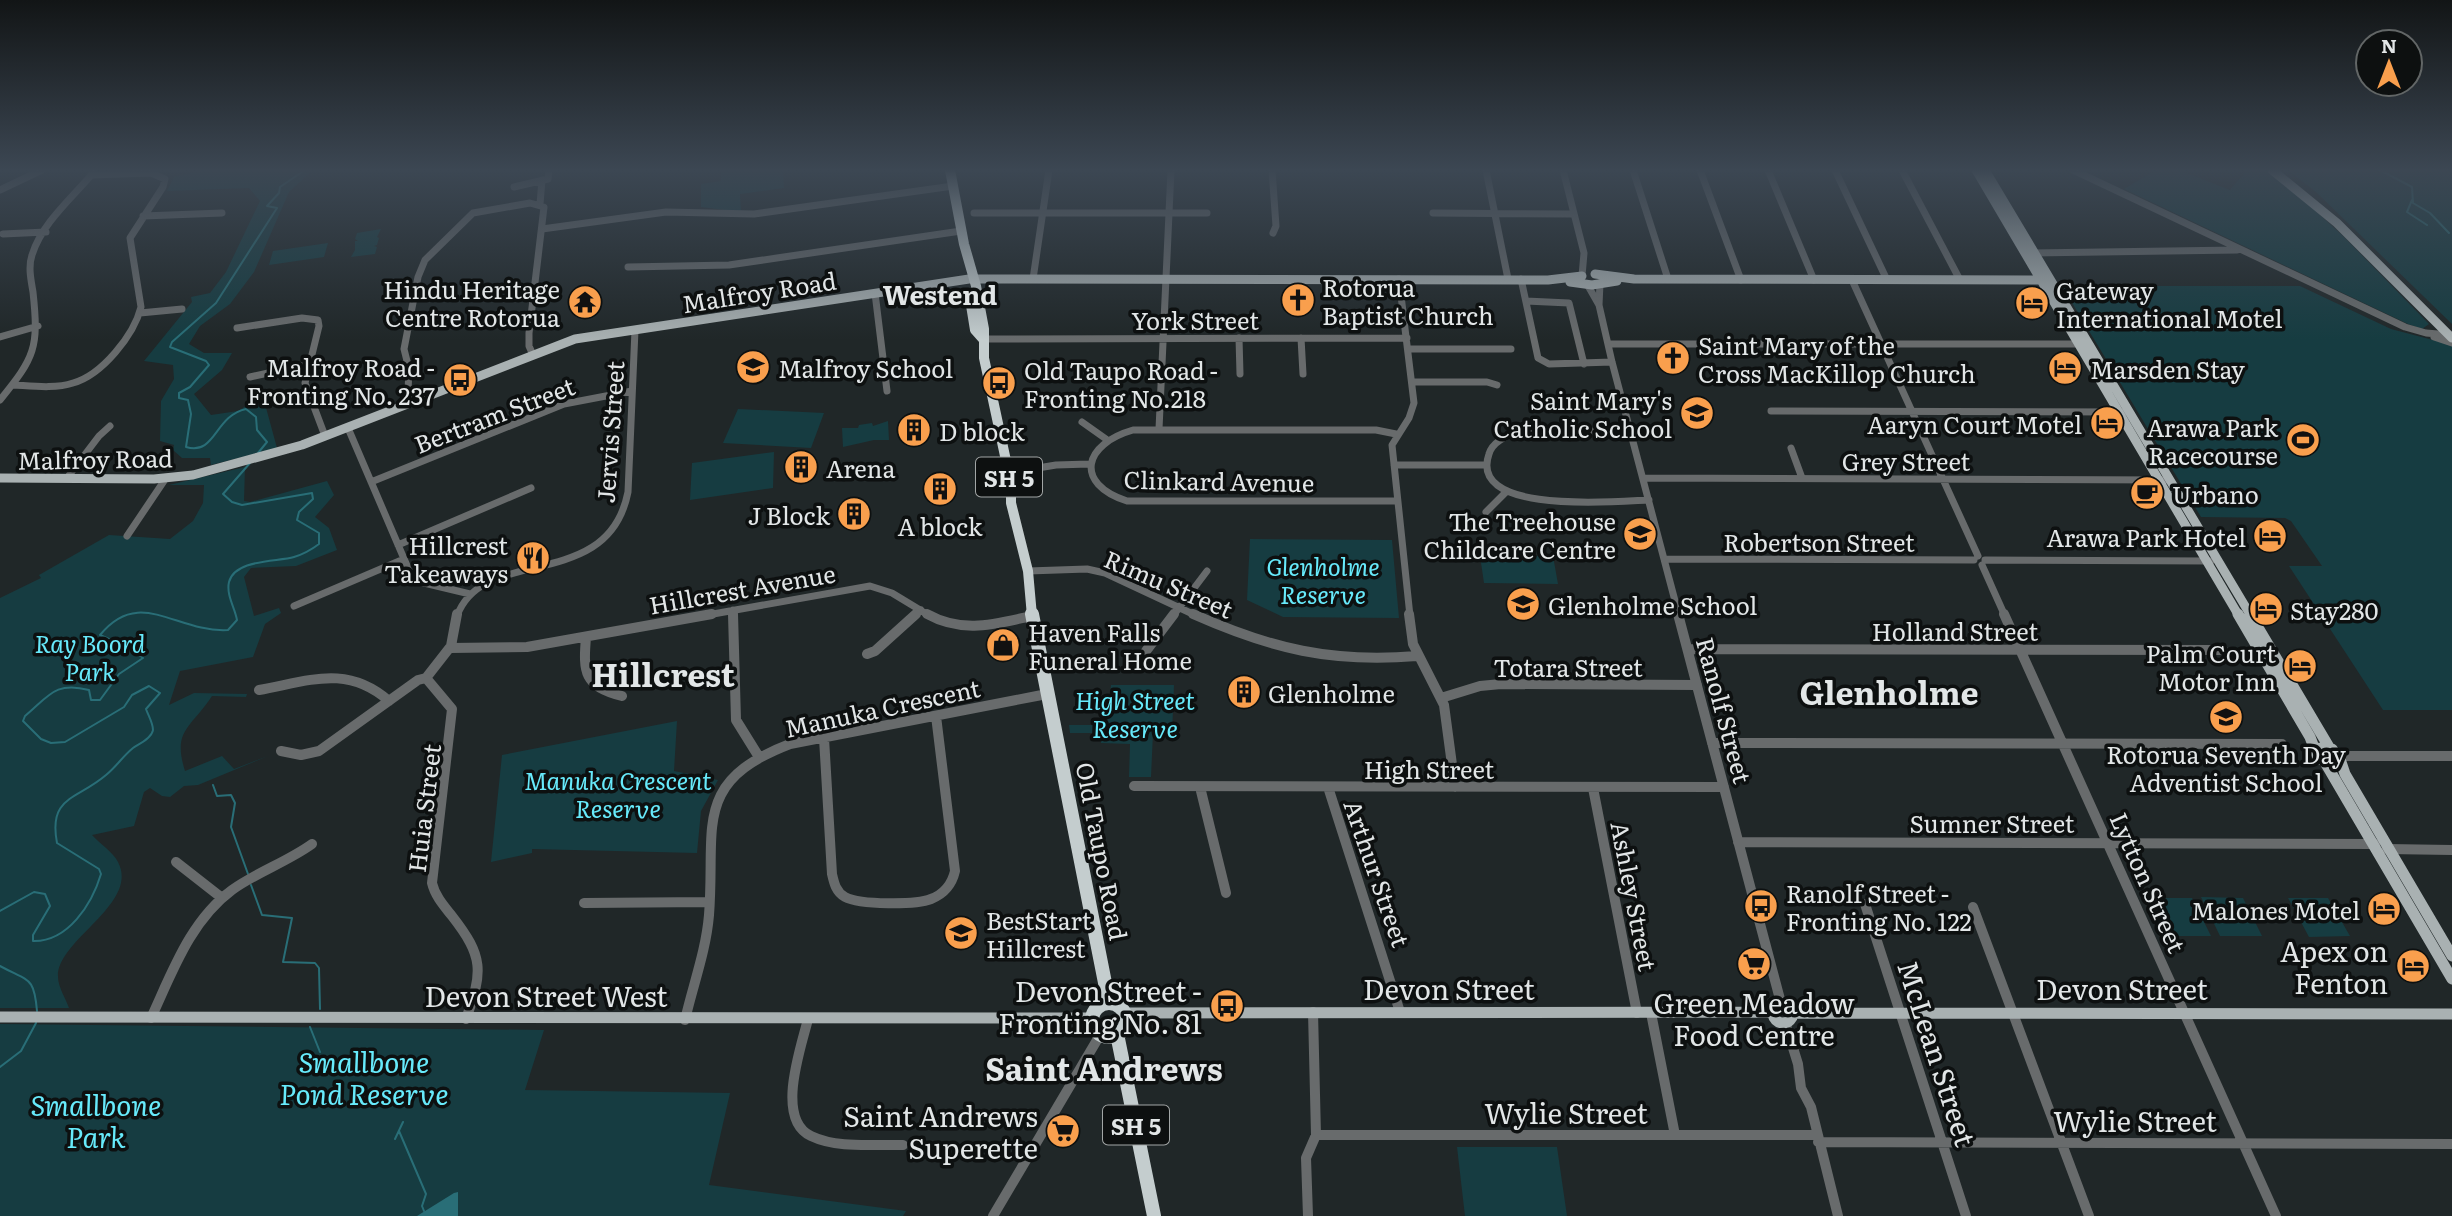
<svg xmlns="http://www.w3.org/2000/svg" width="2452" height="1216" font-family="Literata,serif">
<rect width="100%" height="100%" fill="#202728"/>
<path fill="#163c41" d="M202,170H313L289,192L254,272L230,304L200,326L189,344L204,353H232L222,370L194,394L211,415L238,411L246,406L265,404L277,448L211,465L210,458H182L173,450L174,445L160,441L161,401L174,379L173,365L144,361L192,302L191,297L210,293L226,272L260,201L249,188L167,191L174,177Z
M721,170H783L784,188L740,194L741,212L701,207V184L721,181Z
M2156,170H2179L2230,190L2247,170H2266L2295,192L2344,237L2429,324L2422,329L2408,324L2124,189Z
M2288,170H2452V324L2316,192Z
M381,229L377,237L379,238L377,245L374,246L377,247L375,254L351,257L355,250V241H358L355,239L357,233Z
M328,243L324,257L269,265L273,251Z
M2062,286H2300L2391,329L2452,345V710H2383L2289,566H2322L2291,521L2285,518L2201,517Z
M738,409L824,413L811,448L723,443Z
M888,421L889,440H874L843,447L842,428H858L859,425L872,423L873,426Z
M774,452L773,488L690,500L692,463Z
M245,467L244,501L250,502L327,481L334,495L315,517L329,528L337,550L296,566L251,568L244,577L254,616L279,608L281,613L265,624L253,657L180,671L169,705L194,693L247,694L246,697L212,696C191,728 172,730 185,771L222,756L234,769L268,756L198,785L184,786L170,797L162,796L150,788L144,792L134,826L92,835C99,843 113,852 118,862C140,904 56,940 58,977C58,987 66,999 69,1008H0V598L41,578L39,575L109,535L170,539L193,521L203,503L204,485H169Z
M1250,539L1392,540L1399,618L1283,617L1247,600Z
M1480,556H1553L1558,584L1484,583Z
M1111,685H1174L1172,734L1153,733L1151,777H1129L1130,744L1101,743V733H1070L1069,725H1107Z
M677,721L674,771L718,780L701,811L697,853L532,849V853L491,862L502,755Z
M2201,897L2243,898L2262,936H2220Z
M2151,898H2192L2211,936H2169Z
M2288,898H2328L2350,936L2309,937Z
M0,1024L544,1030L525,1090L730,1093L709,1185L906,1211L903,1216H0Z
M1457,1147H1557L1567,1216H1465Z"/>
<path fill="#296e77" d="M458,1192V1216H417L454,1193Z"/>
<g fill="none" stroke-linecap="round" stroke-linejoin="round">
<path stroke="#296e77" stroke-width="2" d="M2380,170L2412,187L2413,203L2430,213L2449,233
M2412,200L2407,212L2427,225
M258,453L267,442L257,430L256,417L246,409C214,416 216,456 186,447L191,414L188,400L179,398V393L190,387L209,365L206,361L170,347L172,342L216,303L277,208L267,206L279,193L280,187L305,170
M213,785L217,796L231,795L235,803L231,827L248,874
M251,885L262,915L292,918L283,962L315,963L319,968L320,1009
M0,911L34,892L45,894L50,906L33,935V941C68,942 92,904 101,874L99,869L57,843C48,796 77,800 106,775C116,767 123,756 133,748C139,744 152,738 153,730C153,723 148,715 146,709L160,693L149,686L132,695L124,707L65,742L51,743L41,739L23,721L25,716C49,696 55,681 89,690L91,700H100L119,674L143,658L133,650L100,635C140,586 176,633 228,630L237,620C235,608 226,595 229,582C235,559 277,562 294,557C304,554 311,550 319,544V533L297,520L299,512L313,499L312,493L242,505L232,502L223,494L250,463
M0,966C29,982 34,976 37,1011
M310,1027L320,1052
M0,1067L21,1051L36,1023
M410,1105L417,1088
M399,1131L426,1194L422,1206L424,1211
M395,1139L403,1122"/>
<path stroke="#686b6c" stroke-width="7" d="M1272,170L1276,226L1273,233
M1486,170L1508,279
M1563,170L1584,253L1582,276
M1633,170L1668,279
M1700,170L1741,280
M1768,170L1814,280
M1835,170L1887,280
M1902,170L1960,280
M2073,170L2405,327L2426,333L2450,335
M514,187L548,179L549,170
M0,190L42,170
M540,204L542,180
M974,213H1207
M1433,213L1574,214
M143,216L222,213
M542,229L666,212L754,214L953,186
M3,234L46,232
M2031,253L2237,250
M628,267L729,265L961,231
M1033,279L1049,170
M1399,279L1414,403L1409,418L1392,445L1410,616
M1521,279L1538,358L1549,364L1612,362
M1852,280L1978,556
M1600,283L1599,305L1612,362L1679,616
M1587,284L1599,305
M875,293L887,391
M1526,301L1569,303L1584,364
M140,313L182,309
M237,328L302,318L318,320L319,326L305,383L325,436
M0,337L38,326
M2434,337L2452,343
M1239,338L1240,374
M1301,338L1303,374
M983,339L1407,338
M1608,344H2084
M1408,349H1511
M250,377L309,364
M1412,382H1487L1497,385
M13,385C32,386 55,389 73,383C102,375 134,335 141,307L130,238L163,187L165,179L151,173L91,175
M0,400C35,357 39,348 33,292C31,280 28,267 32,255C42,223 72,198 93,173
M412,402L408,391L409,369L404,349L418,277L425,260L473,213L530,203L544,207L529,333V346L533,355
M1771,411L2125,412
M1082,422L1106,439
M348,428L411,575L424,583L470,594
M1159,429L1171,170
M1631,432C1596,432 1551,428 1518,433C1506,435 1492,443 1489,454C1467,516 1620,501 1649,500
M1396,434L1376,430H1133C1084,444 1073,483 1127,501H1397
M1791,448L1802,478
M1394,465H1487
M1008,473L1056,465L1089,464
M67,478L99,436L110,426
M1643,478L2169,480
M371,482L564,404L632,391
M1486,512L1507,491
M127,536L166,478
M398,545L531,488
M1664,559L1974,560
M1985,560L2211,561
M1982,565L2005,616
M1028,571L1087,569L1105,573L1197,616
M294,606L404,559
M733,610V616
M457,616C483,544 608,594 628,492L635,330
M702,616L870,586L892,593L930,616
M914,616L921,610
M1173,616L1207,571"/>
<path stroke="#686b6c" stroke-width="10" d="M733,614L736,720L759,757
M927,614C963,634 995,624 1032,616
M1193,614C1272,649 1331,663 1417,656
M1409,614L1413,644L1444,705L1455,787
M1678,614L1781,1003
M2004,614L2276,1216
M586,637C583,673 584,686 622,696
M450,648L527,647L712,614
M1688,649L2223,650
M1146,651L1174,614
M867,654L875,651L916,614
M426,678L451,646L457,614
M426,678L452,709L432,883C435,896 444,906 452,916C484,957 483,971 466,1019
M259,690C309,681 347,664 389,701
M1441,698L1480,686L1501,684L1697,685
M824,738L832,874C834,883 836,892 845,897C860,905 916,905 931,899C944,894 952,884 955,871L936,716
M1712,743L2282,744
M281,751L301,755L319,751L418,680L426,678
M2340,756H2452
M1134,786L1724,787
M1200,787L1226,893
M1328,787L1400,1012
M1593,788L1637,1013
M1738,842L2375,844
M2387,849L2452,850
M176,862L222,898
M584,903L709,902
M1865,904L1966,1216
M1973,907L2089,1216
M1651,1013L1675,1135
M151,1018C172,973 190,921 232,890C257,872 287,862 312,844
M808,1019C801,1048 775,1119 811,1136C838,1149 874,1144 903,1145
M685,1020C693,985 706,951 709,915C716,827 691,782 790,744L1047,694
M1785,1022L1798,1064L1801,1088L1811,1107L1838,1216
M1316,1135H1816
M1818,1142L2452,1144
M993,1216L1100,1035
M1308,1216L1306,1158L1316,1135L1313,1012"/>
<path stroke="#a9b1b2" stroke-width="9" d="M1976,170L2239,616
M1985,170L2251,616
M2272,170L2337,223L2452,338
M1595,274L1634,279L2046,280
M1570,282L1592,285L1617,281
M0,478L154,479L193,475L302,445L575,339L969,279L1548,280L1582,276"/>
<path stroke="#a9b1b2" stroke-width="11" d="M2238,614L2310,737L2318,758L2331,765L2341,762L2332,749L2315,748
M2250,614L2329,747
M2341,762L2345,774L2452,956
M2326,764L2452,979
M1773 1013a10 10 0 1 1 20 0a10 10 0 1 1-20 0Z
M1124,1013L1773,1012
M1792,1013L2452,1014
M0,1017L1092,1018"/>
<path stroke="#c4cdce" stroke-width="10" d="M950,170L964,244L976,286L984,329V358L1011,484V503L1028,571L1032,616
M969,293L975,330L983,339"/>
<path stroke="#c4cdce" stroke-width="14" d="M1032,614L1109,1003
M1092 1020a17 17 0 1 1 34 0a17 17 0 1 1-34 0Z
M1117,1034L1154,1216"/>
</g>
<linearGradient id="sky" x2="0" y2="1"><stop stop-color="#121516"/><stop offset="0.5" stop-color="#3c4753"/><stop offset="1" stop-color="#3c4753" stop-opacity="0"/></linearGradient>
<rect width="2452" height="340" fill="url(#sky)"/>
<defs>
<g id="church-disc" transform="scale(1.75)"><circle r="9.5" fill="#f99f4d" stroke="#0d1010"/><path d="M-1.2-6h2.4v3.5h3.3v2.4h-3.3V6h-2.4V-.1h-3.3v-2.4h3.3Z" fill="#111"/></g>
<g id="temple-disc" transform="scale(1.75)"><circle r="9.5" fill="#f99f4d" stroke="#0d1010"/><path d="M0-6L5-2H3V0L6.5 2.5H4V6H1.5V3h-3V6H-4V2.5H-6.5L-3 0V-2H-5Z" fill="#111"/></g>
<g id="hotel-disc" transform="scale(1.75)"><circle r="9.5" fill="#f99f4d" stroke="#0d1010"/><path d="M-6-4.5h1.5V1H6V5H4.5V3h-9V5H-6ZM-4 0a1.8 1.8 0 1 1 3.6 0ZM.5 0V-2.5h3Q6-2.5 6 0Z" fill="#111"/></g>
<g id="school-disc" transform="scale(1.75)"><circle r="9.5" fill="#f99f4d" stroke="#0d1010"/><path d="M0-5L7-2L0 1L-7-2ZM-4 1L0 2.5L4 1V4Q0 6-4 4Z" fill="#111"/></g>
<g id="bus-disc" transform="scale(1.75)"><circle r="9.5" fill="#f99f4d" stroke="#0d1010"/><path d="M-5-6H5V4H4V6H2V4H-2V6H-4V4H-5ZM-3.5-4V0h7V-4ZM-3.5 1.2v1.5H-2V1.2ZM2 1.2v1.5H3.5V1.2Z" fill="#111"/></g>
<g id="building-disc" transform="scale(1.75)"><circle r="9.5" fill="#f99f4d" stroke="#0d1010"/><path d="M-4-6H4V6H1V3H-1V6H-4ZM-2.5-4.3h1.7v1.8h-1.7ZM.8-4.3h1.7v1.8H.8ZM-2.5-1h1.7V.8h-1.7ZM.8-1h1.7V.8H.8Z" fill="#111"/></g>
<g id="stadium-disc" transform="scale(1.75)"><circle r="9.5" fill="#f99f4d" stroke="#0d1010"/><path d="M0-5a6.5 5 0 1 0 0 10a6.5 5 0 1 0 0-10ZM-3.5-1.8h7v3.6h-7Z" fill="#111"/></g>
<g id="cafe-disc" transform="scale(1.75)"><circle r="9.5" fill="#f99f4d" stroke="#0d1010"/><path d="M-5.5-4.5H6V0H3Q3 3.5 0 3.5H-2.5Q-5.5 3.5-5.5 0ZM3-3.2v2h1.7v-2ZM-6 4.5H4V6H-6Z" fill="#111"/></g>
<g id="restaurant-disc" transform="scale(1.75)"><circle r="9.5" fill="#f99f4d" stroke="#0d1010"/><path d="M-5-6h1v4h1v-4h1v4h1v-4h1v5L-1.5 .5V6h-2V.5L-5-1ZM5-6V6H3V1.5H1.5Q1.5-4 5-6Z" fill="#111"/></g>
<g id="shop-disc" transform="scale(1.75)"><circle r="9.5" fill="#f99f4d" stroke="#0d1010"/><path d="M-5-2.5h2.3a2.7 3.5 0 0 1 5.4 0H5L5.5 6h-11ZM-1.5-2.5h3a1.5 2.3 0 0 0-3 0Z" fill="#111"/></g>
<g id="supermarket-disc" transform="scale(1.75)"><circle r="9.5" fill="#f99f4d" stroke="#0d1010"/><path d="M-6-5.5h2.5l.6 2H6L4.5 2H-2.5L-4.4-4H-6ZM-1.5 3.2a1.3 1.3 0 1 0 .1 0ZM3 3.2a1.3 1.3 0 1 0 .1 0Z" fill="#111"/></g>
</defs>
<g fill-rule="evenodd">
<use href="#church-disc" x="1298" y="300"/>
<use href="#temple-disc" x="585" y="302"/>
<use href="#hotel-disc" x="2032" y="303"/>
<use href="#church-disc" x="1673" y="358"/>
<use href="#school-disc" x="753" y="367"/>
<use href="#hotel-disc" x="2065" y="368"/>
<use href="#bus-disc" x="460" y="380"/>
<use href="#bus-disc" x="999" y="383"/>
<use href="#school-disc" x="1697" y="413"/>
<use href="#hotel-disc" x="2107" y="423"/>
<use href="#building-disc" x="914" y="430"/>
<use href="#stadium-disc" x="2303" y="440"/>
<use href="#building-disc" x="801" y="467"/>
<use href="#building-disc" x="940" y="489"/>
<use href="#cafe-disc" x="2147" y="493"/>
<use href="#building-disc" x="854" y="514"/>
<use href="#school-disc" x="1640" y="534"/>
<use href="#hotel-disc" x="2270" y="536"/>
<use href="#restaurant-disc" x="533" y="558"/>
<use href="#school-disc" x="1523" y="604"/>
<use href="#hotel-disc" x="2266" y="609"/>
<use href="#shop-disc" x="1003" y="645"/>
<use href="#hotel-disc" x="2300" y="666"/>
<use href="#building-disc" x="1244" y="692"/>
<use href="#school-disc" x="2226" y="717"/>
<use href="#bus-disc" x="1761" y="906"/>
<use href="#hotel-disc" x="2384" y="909"/>
<use href="#school-disc" x="961" y="933"/>
<use href="#supermarket-disc" x="1754" y="964"/>
<use href="#hotel-disc" x="2413" y="966"/>
<use href="#bus-disc" x="1227" y="1006"/>
<use href="#supermarket-disc" x="1063" y="1131"/>
</g>
<g text-anchor="middle" dominant-baseline="central" stroke-width="7" stroke-linejoin="round" paint-order="stroke">
<g fill="#0d1010" stroke="#a2a6a6" stroke-width="2">
<rect x="976" y="457.5" width="66" height="39" rx="5"/>
<rect x="1103" y="1105.5" width="66" height="39" rx="5"/>
</g>
<g font-size="23" font-weight="bold" fill="#e2e6e7">
<text x="1009" y="477">SH 5</text>
<text x="1136" y="1125">SH 5</text>
</g>
<g font-size="24" fill="#e2e6e7" stroke="#0d1010" text-anchor="start">
<text x="1322" y="286">Rotorua<tspan x="1322" dy="28">Baptist Church</tspan></text>
<text x="560" y="288" text-anchor="end">Hindu Heritage<tspan x="560" dy="28">Centre Rotorua</tspan></text>
<text x="2056" y="289">Gateway<tspan x="2056" dy="28">International Motel</tspan></text>
<text x="1698" y="344">Saint Mary of the<tspan x="1698" dy="28">Cross MacKillop Church</tspan></text>
<text x="435" y="366" text-anchor="end">Malfroy Road -<tspan x="435" dy="28">Fronting No. 237</tspan></text>
<text x="778" y="367">Malfroy School</text>
<text x="2090" y="368">Marsden Stay</text>
<text x="1024" y="369">Old Taupo Road -<tspan x="1024" dy="28">Fronting No.218</tspan></text>
<text x="1672" y="399" text-anchor="end">Saint Mary's<tspan x="1672" dy="28">Catholic School</tspan></text>
<text x="2082" y="423" text-anchor="end">Aaryn Court Motel</text>
<text x="2278" y="426" text-anchor="end">Arawa Park<tspan x="2278" dy="28">Racecourse</tspan></text>
<text x="939" y="430">D block</text>
<text x="826" y="467">Arena</text>
<text x="2172" y="493">Urbano</text>
<text x="830" y="514" text-anchor="end">J Block</text>
<text x="1616" y="520" text-anchor="end">The Treehouse<tspan x="1616" dy="28">Childcare Centre</tspan></text>
<text x="940" y="525" text-anchor="middle">A block</text>
<text x="2246" y="536" text-anchor="end">Arawa Park Hotel</text>
<text x="508" y="544" text-anchor="end">Hillcrest<tspan x="508" dy="28">Takeaways</tspan></text>
<text x="1548" y="604">Glenholme School</text>
<text x="2290" y="609">Stay280</text>
<text x="1028" y="631">Haven Falls<tspan x="1028" dy="28">Funeral Home</tspan></text>
<text x="2276" y="652" text-anchor="end">Palm Court<tspan x="2276" dy="28">Motor Inn</tspan></text>
<text x="1268" y="692">Glenholme</text>
<text x="2226" y="753" text-anchor="middle">Rotorua Seventh Day<tspan x="2226" dy="28">Adventist School</tspan></text>
<text x="1786" y="892">Ranolf Street -<tspan x="1786" dy="28">Fronting No. 122</tspan></text>
<text x="2360" y="909" text-anchor="end">Malones Motel</text>
<text x="986" y="919">BestStart<tspan x="986" dy="28">Hillcrest</tspan></text>
</g>
<g font-size="24" fill="#e2e6e7" stroke="#0d1010">
<text transform="translate(759 291) rotate(-9)">Malfroy Road</text>
<text x="1195" y="319">York Street</text>
<text transform="translate(494 414) rotate(-21)">Bertram Street</text>
<text transform="translate(609 432) rotate(-86)">Jervis Street</text>
<text transform="translate(95 458) rotate(-1)">Malfroy Road</text>
<text x="1906" y="460">Grey Street</text>
<text transform="translate(1219 480) rotate(1)">Clinkard Avenue</text>
<text x="1819" y="541">Robertson Street</text>
<text transform="translate(1169 583) rotate(23)">Rimu Street</text>
<text transform="translate(742 588) rotate(-10)">Hillcrest Avenue</text>
<text x="1955" y="630">Holland Street</text>
<text x="1568" y="666">Totara Street</text>
<text transform="translate(882 707) rotate(-12)">Manuka Crescent</text>
<text transform="translate(1725 710) rotate(75)">Ranolf Street</text>
<text x="1429" y="768">High Street</text>
<text transform="translate(423 808) rotate(-83)">Huia Street</text>
<text x="1992" y="822">Sumner Street</text>
<text transform="translate(1103 851) rotate(79)">Old Taupo Road</text>
<text transform="translate(1378 873) rotate(71)">Arthur Street</text>
<text transform="translate(2149 882) rotate(66)">Lytton Street</text>
<text transform="translate(1635 896) rotate(79)">Ashley Street</text>
</g>
<g font-size="24" font-style="italic" fill="#67eafb" stroke="#0d1010">
<text x="1323" y="565">Glenholme<tspan x="1323" dy="28">Reserve</tspan></text>
<text x="90" y="642">Ray Boord<tspan x="90" dy="28">Park</tspan></text>
<text x="1135" y="699">High Street<tspan x="1135" dy="28">Reserve</tspan></text>
<text x="618" y="779">Manuka Crescent<tspan x="618" dy="28">Reserve</tspan></text>
</g>
<g font-size="26" font-weight="bold" fill="#e2e6e7" stroke="#0d1010">
<text x="940" y="293">Westend</text>
</g>
<g font-size="28" fill="#e2e6e7" stroke="#0d1010" text-anchor="end">
<text x="2388" y="950">Apex on<tspan x="2388" dy="32">Fenton</tspan></text>
<text x="1202" y="990">Devon Street -<tspan x="1202" dy="32">Fronting No. 81</tspan></text>
<text x="1754" y="1002" text-anchor="middle">Green Meadow<tspan x="1754" dy="32">Food Centre</tspan></text>
<text x="1038" y="1115">Saint Andrews<tspan x="1038" dy="32">Superette</tspan></text>
</g>
<g font-size="28" fill="#e2e6e7" stroke="#0d1010">
<text x="1449" y="988">Devon Street</text>
<text x="2122" y="988">Devon Street</text>
<text x="546" y="995">Devon Street West</text>
<text transform="translate(1938 1053) rotate(72)">McLean Street</text>
<text x="1566" y="1112">Wylie Street</text>
<text x="2135" y="1120">Wylie Street</text>
</g>
<g font-size="28" font-style="italic" fill="#67eafb" stroke="#0d1010">
<text x="364" y="1061">Smallbone<tspan x="364" dy="32">Pond Reserve</tspan></text>
<text x="96" y="1104">Smallbone<tspan x="96" dy="32">Park</tspan></text>
</g>
<g font-size="32" font-weight="bold" fill="#e2e6e7" stroke="#0d1010">
<text x="663" y="673">Hillcrest</text>
<text x="1889" y="691">Glenholme</text>
</g>
<g font-size="32" font-weight="bold" fill="#e2e6e7" stroke="#0d1010">
<text x="1104" y="1067">Saint Andrews</text>
</g>
</g>
<g transform="translate(2389 63)"><circle r="33" fill="#0d1010" stroke="#626666" stroke-width="2"/>
<path d="M0-5L12 26L0 18L-12 26Z" fill="#f99f4d"/>
<text y="-10" font-size="19" font-weight="bold" text-anchor="middle" fill="#e2e6e7">N</text>
</g>
</svg>
